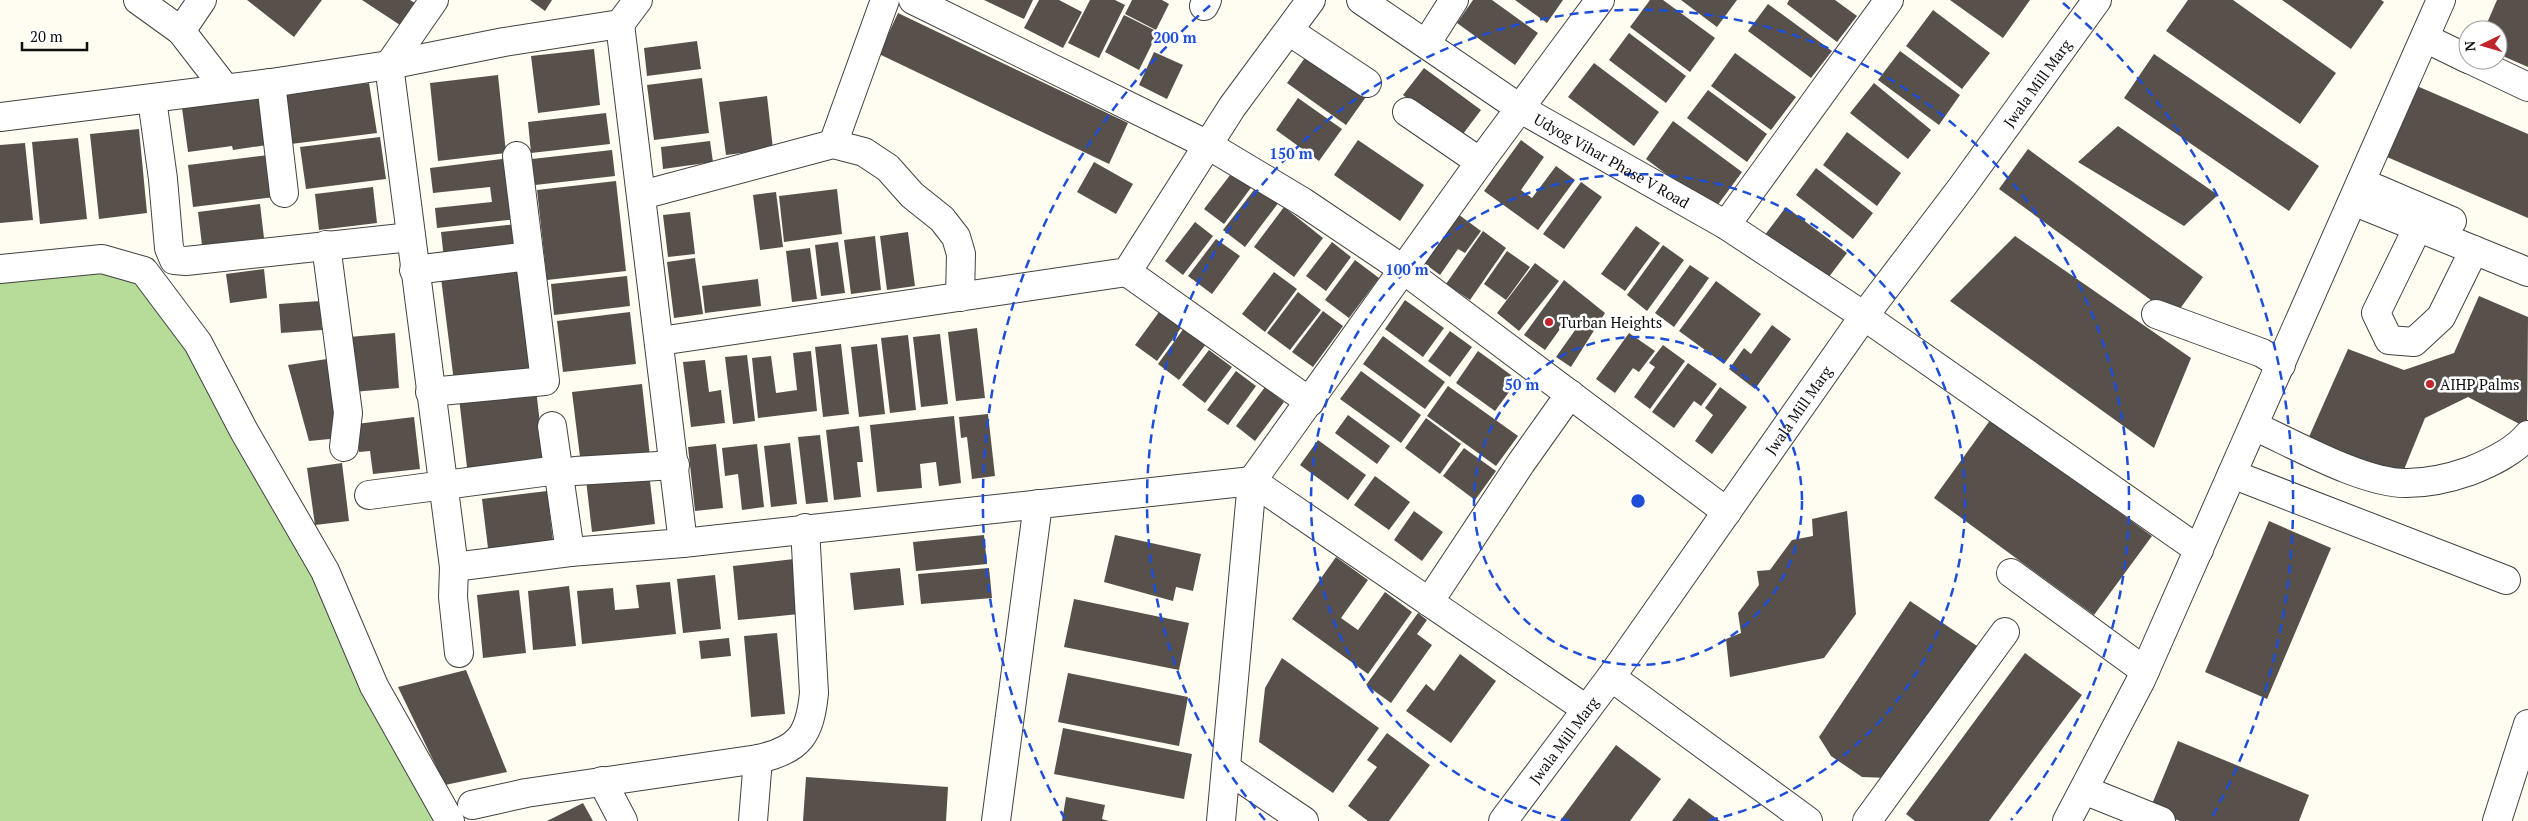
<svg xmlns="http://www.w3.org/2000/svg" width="2528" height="821" font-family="'PT Serif',serif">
<rect width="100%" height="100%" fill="#fffcf1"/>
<path fill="#b6dc99" d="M0,269L144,271L450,821H0Z"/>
<path fill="#58504b" d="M247,0H322L294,37Z
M362,0H410L415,3L400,25Z
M530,0H552L545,11Z
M984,0H1033L1024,19Z
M1039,0H1059L1082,12L1063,48L1024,28Z
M1090,0H1115L1125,5L1099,58L1068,43Z
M1132,0H1162L1169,4L1156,30L1125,14Z
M1473,0H1492L1538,33L1515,65L1457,23Z
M1515,0H1563L1547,23Z
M1650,0H1663L1715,38L1690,72L1630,27Z
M1681,0H1737L1717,27Z
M1789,0H1835L1857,16L1837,42L1787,4Z
M1950,0H2030L2003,38Z
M2188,0H2233L2336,73L2300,124L2166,31Z
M2282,0H2381L2384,2L2351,49Z
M2497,0H2528V67L2498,54V30H2484Z
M1768,4L1832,51L1811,78L1748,31Z
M1933,10L1990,53L1962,89L1906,46Z
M898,13L1128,123L1109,164L879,54Z
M1124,15L1158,32L1139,70L1105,52Z
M1629,33L1686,76L1666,103L1609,60Z
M697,41L701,69L647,76L644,48Z
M594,49L600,105L538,113L531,56Z
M1900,51L1960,95L1939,125L1878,80Z
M1154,52L1183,65L1167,99L1139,85Z
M1309,52L1368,94L1346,125L1287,83Z
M1735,53L1796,97L1771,130L1711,86Z
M2154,54L2319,166L2289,211L2124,98Z
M1594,63L1659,112L1634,146L1568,97Z
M1424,68L1481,110L1460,138L1403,95Z
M498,75L506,153L438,161L430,83Z
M702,78L709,133L654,140L647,85Z
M369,83L377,133L291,144L284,94Z
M1874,83L1931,130L1908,159L1850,113Z
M2417,86L2528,134V218L2387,157Z
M1708,90L1767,134L1747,162L1687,118Z
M767,96L773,149L726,155L719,102Z
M260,97L267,145L233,150L232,146L188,152L182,108Z
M1298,98L1342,129L1319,161L1276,130Z
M606,113L610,144L531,153L528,122Z
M1673,121L1742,172L1714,210L1646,159Z
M2118,126L2218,195L2184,226L2078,162Z
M139,129L147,213L99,219L90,134Z
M1847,132L1901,173L1877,206L1823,165Z
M380,137L386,179L306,189L300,147Z
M78,138L87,219L40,224L32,142Z
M1358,140L1424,185L1400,221L1334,175Z
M1521,140L1544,157L1521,190L1532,198L1556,166L1575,180L1538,230L1484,191Z
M710,141L713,162L663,169L661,147Z
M25,143L33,220L0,223V145Z
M2028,149L2203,277L2174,317L1999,189Z
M612,150L615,176L535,185L532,159Z
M269,155L275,197L193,207L188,165Z
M510,158L517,219L437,228L435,208L492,202L490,187L433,193L430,168Z
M1094,162L1133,184L1116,214L1077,192Z
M1816,168L1873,213L1853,239L1796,195Z
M1234,170L1253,185L1224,224L1204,209Z
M616,181L626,271L547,280L537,190Z
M1581,182L1602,197L1564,249L1543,234Z
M1257,186L1279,202L1245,247L1223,230Z
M373,187L377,223L319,230L315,194Z
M837,189L842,234L784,242L779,196Z
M776,192L783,247L760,250L753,195Z
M260,204L264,238L202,245L198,212Z
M1284,207L1323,238L1294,277L1254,247Z
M1786,207L1847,253L1822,286L1761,240Z
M1451,209L1481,231L1465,253L1458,249L1440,275L1416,257Z
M690,212L695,254L668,257L663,215Z
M1195,222L1213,236L1183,275L1165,261Z
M518,224L521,250L444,259L441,232Z
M1636,226L1660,243L1625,291L1601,274Z
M1483,231L1506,248L1470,300L1446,284Z
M908,232L915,286L887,290L880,236Z
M875,236L881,290L851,294L844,240Z
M2015,236L2191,358L2154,448L1950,301Z
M1216,239L1240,256L1212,294L1188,276Z
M838,242L845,293L821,296L815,245Z
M1332,242L1351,257L1326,291L1306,276Z
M1663,245L1684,260L1647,311L1627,295Z
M810,248L817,299L792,302L786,251Z
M1507,251L1530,267L1506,300L1484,284Z
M695,258L703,314L674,318L667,262Z
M1355,260L1379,278L1349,318L1325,300Z
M521,261L533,373L454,382L440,270Z
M1535,263L1559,281L1519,331L1497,313Z
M1690,265L1709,278L1674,327L1655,313Z
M264,269L267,298L230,303L226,274Z
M1274,272L1297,289L1265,332L1242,314Z
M627,276L630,306L554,315L551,284Z
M758,279L761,306L705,313L702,286Z
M1564,280L1605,313L1571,367L1556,357L1578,326L1568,318L1545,350L1524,335Z
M1716,281L1761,314L1724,364L1679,331Z
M1298,292L1321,310L1290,350L1267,333Z
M2479,296L2528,317L2527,428L2468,397L2425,418L2401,477L2308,439L2348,349L2404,370L2454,353Z
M1405,300L1444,328L1423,357L1385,329Z
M320,301L322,330L281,333L279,304Z
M1323,311L1343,326L1313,367L1292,352Z
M630,312L636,364L563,372L557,321Z
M1159,312L1181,328L1157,361L1135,345Z
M1772,325L1791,339L1755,389L1729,369L1744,348L1751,354Z
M977,328L985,398L956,401L948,332Z
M1184,328L1206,344L1179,380L1158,364Z
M1450,331L1472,347L1450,377L1428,361Z
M395,333L399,388L353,392L349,337Z
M1629,333L1655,351L1639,372L1633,368L1615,393L1596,379Z
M940,334L948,404L921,407L913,337Z
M908,335L916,410L890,413L881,338Z
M1383,336L1445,382L1425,409L1363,364Z
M841,344L849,414L823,417L815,347Z
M877,344L885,414L859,417L851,347Z
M1663,345L1685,361L1650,409L1634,397L1655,367L1649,363Z
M1209,350L1232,367L1205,403L1182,385Z
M811,351L817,411L758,418L752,358L771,356L776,393L797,390L793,353Z
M1478,351L1518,380L1495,411L1456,383Z
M747,355L755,421L733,424L725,357Z
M327,359L340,438L309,441L288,365Z
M705,360L709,392L721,390L725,423L691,427L683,362Z
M1688,363L1717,384L1701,406L1694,401L1674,428L1652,412Z
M1236,371L1256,386L1228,425L1207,410Z
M1361,371L1421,415L1401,443L1340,399Z
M642,384L650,457L581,465L572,392Z
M1448,386L1518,436L1496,466L1427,416Z
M1265,387L1284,402L1255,441L1236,426Z
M1720,387L1747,407L1712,454L1695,441L1713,415L1705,408Z
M536,389L545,467L468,476L459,398Z
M988,414L995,476L972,479L967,437L961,438L959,417Z
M1348,415L1390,446L1377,464L1335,433Z
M954,416L961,483L939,486L936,462L920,464L922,488L877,492L870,425Z
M414,417L420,469L373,474L370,451L359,452L356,424Z
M1426,418L1461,444L1440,474L1405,448Z
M1991,419L2152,536L2094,615L1934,498Z
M859,426L863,462H857L861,497L834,500L826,430Z
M820,435L828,502L806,504L798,437Z
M1318,440L1366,475L1348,500L1300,465Z
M790,443L797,504L771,507L764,446Z
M716,444L723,508L695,511L688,447Z
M757,444L764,507L742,510L738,474L725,476L722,448Z
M1464,448L1496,471L1475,500L1443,476Z
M342,463L349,521L315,525L307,468Z
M649,473L655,524L592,532L586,480Z
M1375,476L1410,502L1389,530L1354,505Z
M547,491L553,541L488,548L482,499Z
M1414,511L1443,532L1422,561L1394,540Z
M1847,511L1856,614L1824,658L1730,677L1726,639L1741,633L1738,613L1759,585L1757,571L1770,570L1792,540L1813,536L1812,519Z
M2269,521L2331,548L2267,699L2205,672Z
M984,535L987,564L916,571L913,542Z
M1115,535L1201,554L1193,591L1176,587L1173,601L1104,582Z
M1336,557L1368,580L1341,618L1358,630L1385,592L1412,612L1368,674L1292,619Z
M794,559L799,614L738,620L733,566Z
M900,568L904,605L854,610L850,573Z
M989,568L992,598L921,604L918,574Z
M715,575L721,629L683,633L677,579Z
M670,582L676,634L582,644L577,591L613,588L615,610L639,608L636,585Z
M569,586L576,646L533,650L528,591Z
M519,590L526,653L483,658L477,595Z
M1074,599L1189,623L1179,670L1064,647Z
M1910,601L1980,648L1890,778L1862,777L1831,756L1819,737Z
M1418,613L1427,620L1417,634L1432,645L1391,703L1366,685Z
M777,633L785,714L751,717L744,636Z
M729,638L731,656L701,659L699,641Z
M2025,653L2082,695L1989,821H1915L1906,814Z
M1460,654L1496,681L1451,743L1406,711L1426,684L1434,691Z
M1282,658L1379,728L1333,793L1259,742L1265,688Z
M466,670L507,772L445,785L398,687Z
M1068,673L1188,697L1179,746L1058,722Z
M1063,728L1192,754L1184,799L1054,774Z
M1387,733L1430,765L1389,821H1368L1348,806L1377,767L1367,760Z
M2178,741L2309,795L2299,821H2180L2150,809Z
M1616,745L1661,779L1630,821H1560Z
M806,777L948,787L946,821H803Z
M1066,797L1105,805L1102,819L1109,821H1062Z
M1689,798L1720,821H1672Z
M583,803L593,821H547Z"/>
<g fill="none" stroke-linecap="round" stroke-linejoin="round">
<g stroke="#424242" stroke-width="30">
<g id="minor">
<path d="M138,0L181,31L225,88"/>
<path d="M434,0L389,65L454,567L453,597L459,653"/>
<path d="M913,0L1208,145L1303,202L1404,270L1727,512"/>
<path id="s1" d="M1361,0L1521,109L1726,225L1864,316L2199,550"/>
<path d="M1204,6L1207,0"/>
<path d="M620,24L683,543"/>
<path d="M181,31L202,0"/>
<path d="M1289,31L1367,83"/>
<path d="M2425,38L2468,59"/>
<path d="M1426,44L1454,0"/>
<path d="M2471,60L2528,87"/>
<path d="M271,83L284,193"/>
<path d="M152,99L163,179L169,248L174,260L186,261L411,237"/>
<path d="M1407,112L1480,162"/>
<path d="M0,117L271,83L389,65L504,42L620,24L638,0"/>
<path d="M833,144L885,0"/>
<path d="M2361,182L2452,221"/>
<path d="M642,195L833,144L864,152L888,168L912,195L942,219L956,237L961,254L960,297"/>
<path d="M2353,201L2528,272"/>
<path d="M1726,225L1889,0"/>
<path d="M2418,227L2376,313L2389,340L2414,342L2441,317L2474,250"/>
<path d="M326,245L348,413L344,447"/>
<path d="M0,269L102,259L144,271L198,343L244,431L325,571L374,686L450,821"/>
<path d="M414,270L529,256"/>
<path d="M1127,272L1310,402"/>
<path d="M2156,314L2262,353L2281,365"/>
<path d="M660,341L1127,272L1232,107L1311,0"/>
<path d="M430,392L545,381L517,156"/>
<path d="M552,426L570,552"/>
<path d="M2254,426C2294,444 2364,484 2407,483C2428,483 2450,478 2470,471C2490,463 2514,452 2528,435"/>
<path d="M575,471L675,465"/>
<path d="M2232,474L2506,580"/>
<path d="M369,495L558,470"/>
<path d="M454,567L570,552L683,543L1252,481L1586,709"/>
<path d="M2011,573L2145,671"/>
<path d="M1429,602L1521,463L1570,394"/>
<path d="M1611,677L1808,821"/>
<path d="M1227,769L1304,821"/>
<path d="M602,781L623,821"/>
<path d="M2084,790L2161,821"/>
<path d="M472,805L526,793L758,759C800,750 810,734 814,693L805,528"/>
<path d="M753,821L758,759"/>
<path d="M996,821L1038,504"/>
<path d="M1221,821L1252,481L1480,162L1600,0"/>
<path id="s2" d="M1503,821L1611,677L1864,316L1962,187L2097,0"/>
<path d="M1867,821L2005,632"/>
<path d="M2067,821L2141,680L2441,0"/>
<path d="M2497,821L2528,724"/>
</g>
</g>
<use href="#minor" stroke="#fff" stroke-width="28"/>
</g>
<g fill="none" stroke="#1d4ed8" stroke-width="2.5" stroke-dasharray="9 6">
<circle cx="1638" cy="501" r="164"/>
<path d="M1570 821A327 327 0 1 1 1706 821"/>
<path d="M1265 820A491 491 0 1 1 2011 820"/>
<path d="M1065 819A655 655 0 0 1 1213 3M2063 3A655 655 0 0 1 2211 819"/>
</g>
<g fill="#c2242b" stroke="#fff" stroke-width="2">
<circle cx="1549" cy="322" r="5"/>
<circle cx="2430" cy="384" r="5"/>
</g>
<g text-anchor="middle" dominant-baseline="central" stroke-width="5" stroke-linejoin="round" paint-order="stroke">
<g font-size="15" fill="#0f0f0f" stroke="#fff">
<text stroke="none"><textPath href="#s2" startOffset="911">Jwala Mill Marg</textPath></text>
<text stroke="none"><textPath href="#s1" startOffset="298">Udyog Vihar Phase V Road</textPath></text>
<text stroke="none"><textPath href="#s2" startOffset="506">Jwala Mill Marg</textPath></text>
<text stroke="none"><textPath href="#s2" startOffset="101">Jwala Mill Marg</textPath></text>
</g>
<g font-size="15" fill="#0f0f0f" stroke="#fff" text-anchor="start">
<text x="1559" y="322">Turban Heights</text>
<text x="2440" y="384">AIHP Palms</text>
</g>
</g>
<circle cx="1638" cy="501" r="8" fill="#1d4ed8" stroke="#fff" stroke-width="2.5"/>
<g font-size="15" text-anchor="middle" font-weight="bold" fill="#1d4ed8" stroke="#fff" stroke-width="5" stroke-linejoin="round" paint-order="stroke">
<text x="1175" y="43">200 m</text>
<text x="1291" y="159">150 m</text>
<text x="1407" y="275">100 m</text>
<text x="1522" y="390">50 m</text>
</g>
<g transform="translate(2483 45) rotate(265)"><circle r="24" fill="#ffffff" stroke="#9f9f9f"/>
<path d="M0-4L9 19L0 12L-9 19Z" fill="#c2242b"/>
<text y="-8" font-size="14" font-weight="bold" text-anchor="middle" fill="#0f0f0f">N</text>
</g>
<path d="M22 42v8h65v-8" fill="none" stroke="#0f0f0f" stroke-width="2.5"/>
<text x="30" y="42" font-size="15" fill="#0f0f0f" stroke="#ffffff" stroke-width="4" paint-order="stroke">20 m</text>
</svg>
